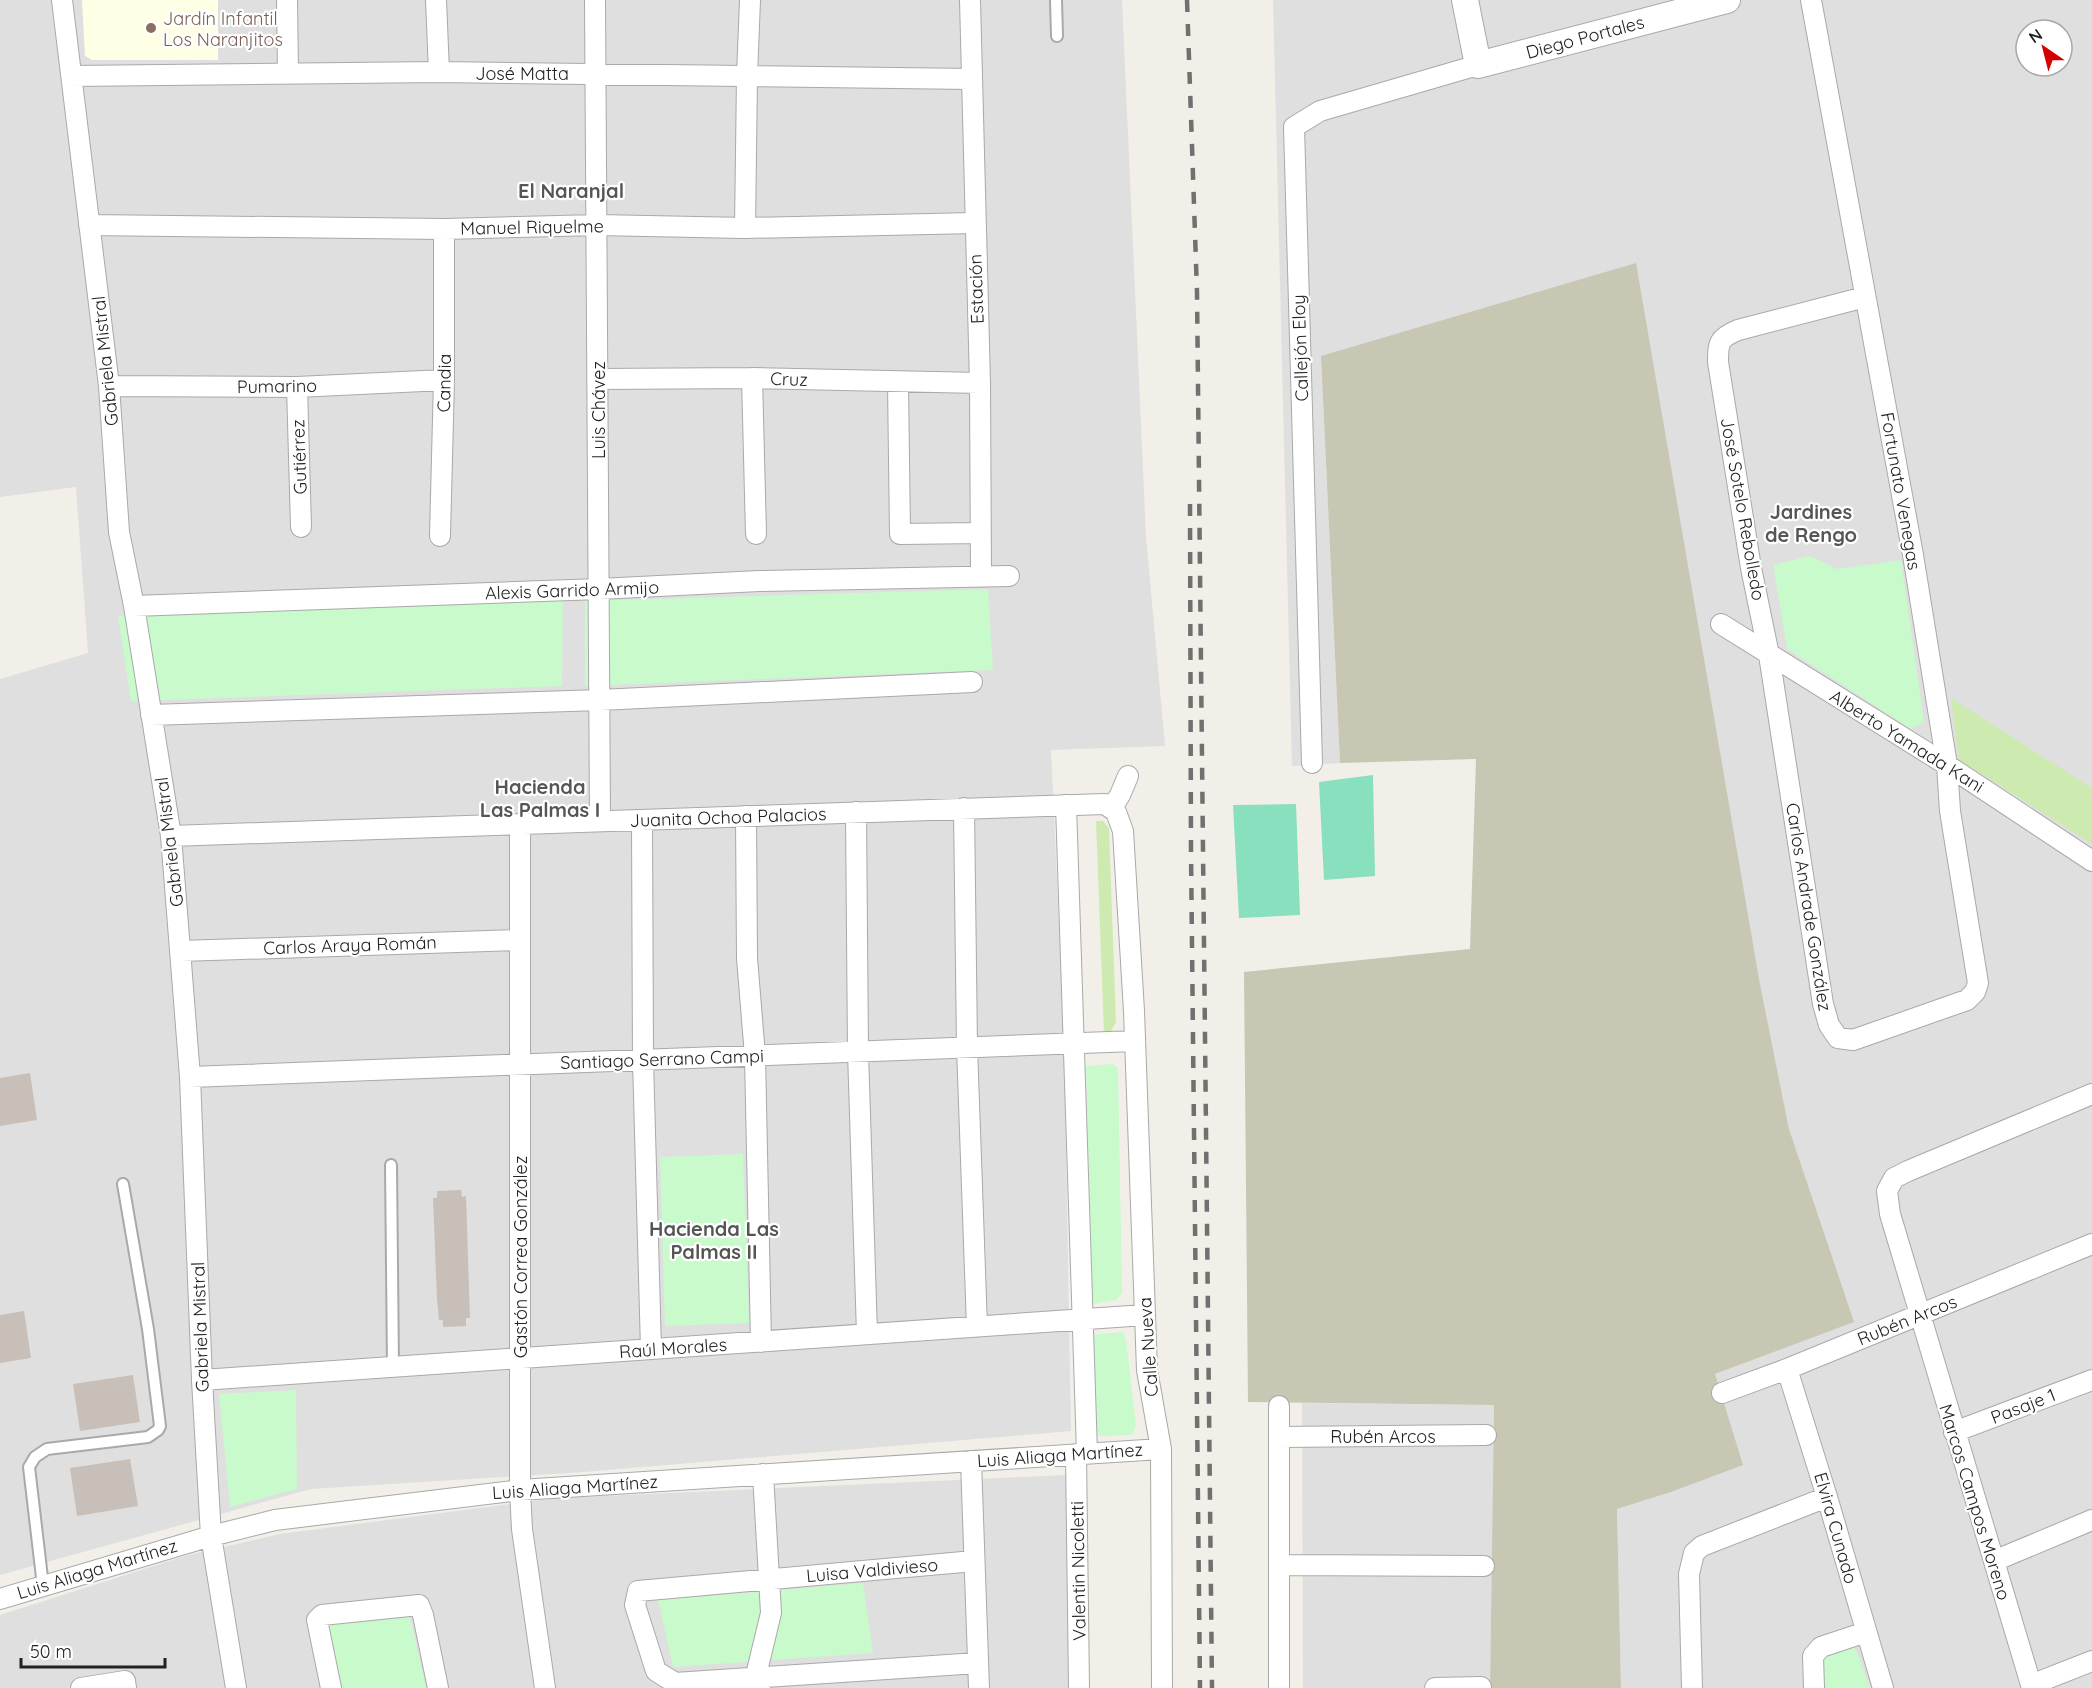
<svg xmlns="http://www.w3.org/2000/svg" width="2092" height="1688" font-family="Quicksand,sans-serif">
<rect width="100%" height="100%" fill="#f2efe9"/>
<path fill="#e0dfdf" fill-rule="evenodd" d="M0,0H1122L1146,537L1165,746L1051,750L1064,1034L1071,1431L584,1472L311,1489L0,1575V679L88,653L76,487L0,497Z
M1273,0H2092V1688H1621L1617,1509L1671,1492L1715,1374L1853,1322L1789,1129L1759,979L1321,356L1340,763L1292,766ZM2026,30H2062V66H2026Z
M1302,1403L1494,1405L1490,1688H1303Z
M1067,1475L1071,1688H0V1615L188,1555L280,1534L557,1498Z"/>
<path fill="#ffffe5" d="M82,0H218V60H92L85,56Z"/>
<path fill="#c7c7b4" d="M1636,263L1759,979L1789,1129L1854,1322L1715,1374L1743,1465L1671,1492L1617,1509L1621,1688H1490L1494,1405L1248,1402L1244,972L1470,949L1476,759L1340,763L1321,356Z"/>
<path fill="#cdebb0" d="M1951,698L2092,788V844L1959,760Z
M1096,821H1103L1109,828L1116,1022L1111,1031L1104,1034Z"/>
<path fill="#c8facc" d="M1810,556L1837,569L1901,560L1924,722L1911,729L1787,649L1773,565Z
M988,589L993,670L585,686V601Z
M563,594L562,686L131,701L118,616Z
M1113,1064L1118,1068L1122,1293L1116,1300L1092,1304L1086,1066Z
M743,1154L749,1323L665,1326L660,1157Z
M1123,1332L1126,1340L1136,1426L1132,1435L1100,1436L1094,1432L1091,1335Z
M296,1390L297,1489L230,1507L219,1394Z
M863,1583L873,1653L673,1667L658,1600Z
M405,1611L411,1621L426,1688H337L326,1628L332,1617Z
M1853,1645L1857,1652L1870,1688H1822L1820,1657Z"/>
<path fill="#88e0be" d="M1373,775L1375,876L1324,880L1319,782Z
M1296,804L1300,915L1239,918L1233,805Z"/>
<path fill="#c7bfb8" d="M30,1073L37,1120L0,1126V1078Z
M461,1190L462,1197L466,1196L470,1318H466V1326L443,1327V1320H439L437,1299L433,1198H437V1191Z
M24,1311L31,1358L0,1363V1315Z
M133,1375L140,1422L80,1431L73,1384Z
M130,1459L138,1506L77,1516L70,1468Z"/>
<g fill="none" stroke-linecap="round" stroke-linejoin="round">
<g stroke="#a9a9a9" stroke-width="14">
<path id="service" d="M1056,0L1057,36
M391,1165L393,1367
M43,1586L29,1467L35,1457L47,1449L148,1437L158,1430L160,1426L148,1329L123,1184"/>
</g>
<g stroke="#a9a9a9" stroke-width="22">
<path id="minor" d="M62,0L109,386L119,532L134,606L171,836L190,1077L202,1380L211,1536L236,1688
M287,0L288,73
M436,0L439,72
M595,0L600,821
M970,0L980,383L981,577
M1811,0L1913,555L1947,765L1950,811L1978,983L1975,992L1967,1000L1853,1040L1838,1038L1829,1025L1823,1004L1769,655L1751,568L1718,362C1718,342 1719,338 1738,330L1865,297
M72,76L439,72L972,79
M89,225L444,229L598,225L745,228L974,223
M745,228L747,76L750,0
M752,378L756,534
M598,379L752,378L980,383
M898,383L900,534L980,533
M109,386L297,387L444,380
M297,387L301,527
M440,536L444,380V229
M134,606L599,589L759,581L1009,576
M1721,624L1947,765L2092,861
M151,715L600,700L972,682
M1312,763L1294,127L1320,111L1478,65
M1066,805L1087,1453
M964,808L967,1047L977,1327
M1112,808L1120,795L1128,776
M856,812L858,1052L867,1334
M746,816L747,958L755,1056L761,1342
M642,820L643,1060L651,1349
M520,824V1490L522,1529L545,1688
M171,836L1105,804L1116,812L1123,831L1134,1011L1147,1370L1161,1449L1162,1688
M181,951L520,940
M190,1077L1135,1041
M1787,1369L1827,1497L1883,1688
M202,1380L1145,1315
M1722,1393L1787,1369L2092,1244
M1279,1406V1688
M1954,1432L2092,1380
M1279,1437L1486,1435
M1076,1454L1079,1688
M971,1461L979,1688
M974,1561L638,1591L635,1605L656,1671L675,1683L978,1663
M1994,1561L2092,1520
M1279,1565L1484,1566
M0,1599L211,1536L275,1520L520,1490L1161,1449
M2031,1685L2092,1661
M81,1688L125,1681L126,1688
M331,1688L317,1620L322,1615L419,1605L423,1615L438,1688
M760,1688L757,1671L771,1613L763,1474
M1435,1688L1481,1687
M1692,1688L1689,1574L1694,1553L1702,1546L1827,1497
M1814,1688L1813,1656L1821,1647L1866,1632
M2032,1688L1890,1214L1887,1191L1894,1178L1908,1171L2092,1094"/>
</g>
<g stroke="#a9a9a9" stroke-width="28">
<path id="tertiary" d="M1465,0L1478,65L1727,0"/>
</g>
<use href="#service" stroke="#fff" stroke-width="10"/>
<use href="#minor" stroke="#fff" stroke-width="20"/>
<use href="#tertiary" stroke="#fff" stroke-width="26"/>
<path stroke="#707070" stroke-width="4.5" stroke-dasharray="12 12" stroke-linecap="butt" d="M1187,0L1197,292L1212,1688
M1190,504L1191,852L1200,1688"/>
</g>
<circle fill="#8d6e63" stroke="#fff" stroke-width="2" cx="151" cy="28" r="6"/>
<g text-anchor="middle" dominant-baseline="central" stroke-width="4.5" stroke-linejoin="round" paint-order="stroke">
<g font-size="18" fill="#785e54" stroke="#fff" text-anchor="start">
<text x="163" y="18">Jardín Infantil<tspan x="163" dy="21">Los Naranjitos</tspan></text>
</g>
<g font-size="18" fill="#222" stroke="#fff">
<text transform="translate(1585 37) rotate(-15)">Diego Portales</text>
<text x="522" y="73">José Matta</text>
<text transform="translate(532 227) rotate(-1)">Manuel Riquelme</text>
<text transform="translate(976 289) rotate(-92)">Estación</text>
<text transform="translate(1300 348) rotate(-92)">Callejón Eloy</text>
<text transform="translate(105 361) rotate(-96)">Gabriela Mistral</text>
<text transform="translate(789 379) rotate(2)">Cruz</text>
<text transform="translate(444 383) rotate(-89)">Candia</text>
<text transform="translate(277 386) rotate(-1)">Pumarino</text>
<text transform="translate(598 410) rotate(-90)">Luis Chávez</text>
<text transform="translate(299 457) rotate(-92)">Gutiérrez</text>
<text transform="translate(1901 491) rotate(80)">Fortunato Venegas</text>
<text transform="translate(1743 509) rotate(80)">José Sotelo Rebolledo</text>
<text transform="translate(572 590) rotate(-2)">Alexis Garrido Armijo</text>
<text transform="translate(1907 741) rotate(32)">Alberto Yamada Kani</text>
<text transform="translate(728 817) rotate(-2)">Juanita Ochoa Palacios</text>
<text transform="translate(169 842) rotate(-97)">Gabriela Mistral</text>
<text transform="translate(1809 907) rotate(81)">Carlos Andrade González</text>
<text transform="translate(350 945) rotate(-2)">Carlos Araya Román</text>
<text transform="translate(662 1059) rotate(-2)">Santiago Serrano Campi</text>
<text transform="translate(520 1257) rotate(-90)">Gastón Correa González</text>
<text transform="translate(1907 1320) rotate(-22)">Rubén Arcos</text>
<text transform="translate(200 1327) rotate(-92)">Gabriela Mistral</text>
<text transform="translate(1148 1347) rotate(-94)">Calle Nueva</text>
<text transform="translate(673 1348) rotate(-4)">Raúl Morales</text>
<text transform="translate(2023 1406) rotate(-21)">Pasaje 1</text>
<text x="1383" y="1436">Rubén Arcos</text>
<text transform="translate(1060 1455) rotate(-4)">Luis Aliaga Martínez</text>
<text transform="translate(575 1487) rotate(-4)">Luis Aliaga Martínez</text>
<text transform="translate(1975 1502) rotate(73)">Marcos Campos Moreno</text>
<text transform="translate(1836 1528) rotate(74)">Elvira Cunado</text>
<text transform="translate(97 1569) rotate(-17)">Luis Aliaga Martínez</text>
<text transform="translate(872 1570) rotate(-5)">Luisa Valdivieso</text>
<text transform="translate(1078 1571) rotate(-91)">Valentin Nicoletti</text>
</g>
<g font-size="20" font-weight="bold" fill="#555" stroke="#fff">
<text x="571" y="190">El Naranjal</text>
<text x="1811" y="511">Jardines<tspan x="1811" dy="23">de Rengo</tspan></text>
<text x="540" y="786">Hacienda<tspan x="540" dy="23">Las Palmas I</tspan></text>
<text x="714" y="1228">Hacienda Las<tspan x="714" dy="23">Palmas II</tspan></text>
</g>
</g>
<g transform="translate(2044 48) rotate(325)"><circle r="28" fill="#ffffff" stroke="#a7a7a7" stroke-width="1.5"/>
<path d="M0-4.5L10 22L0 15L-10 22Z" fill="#d40000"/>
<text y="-9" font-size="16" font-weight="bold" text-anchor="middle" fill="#222222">N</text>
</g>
<path d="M21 1658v9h144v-9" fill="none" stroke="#222222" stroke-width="3"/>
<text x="30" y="1658" font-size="18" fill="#222222" stroke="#ffffff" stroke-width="4.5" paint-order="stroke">50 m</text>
</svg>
